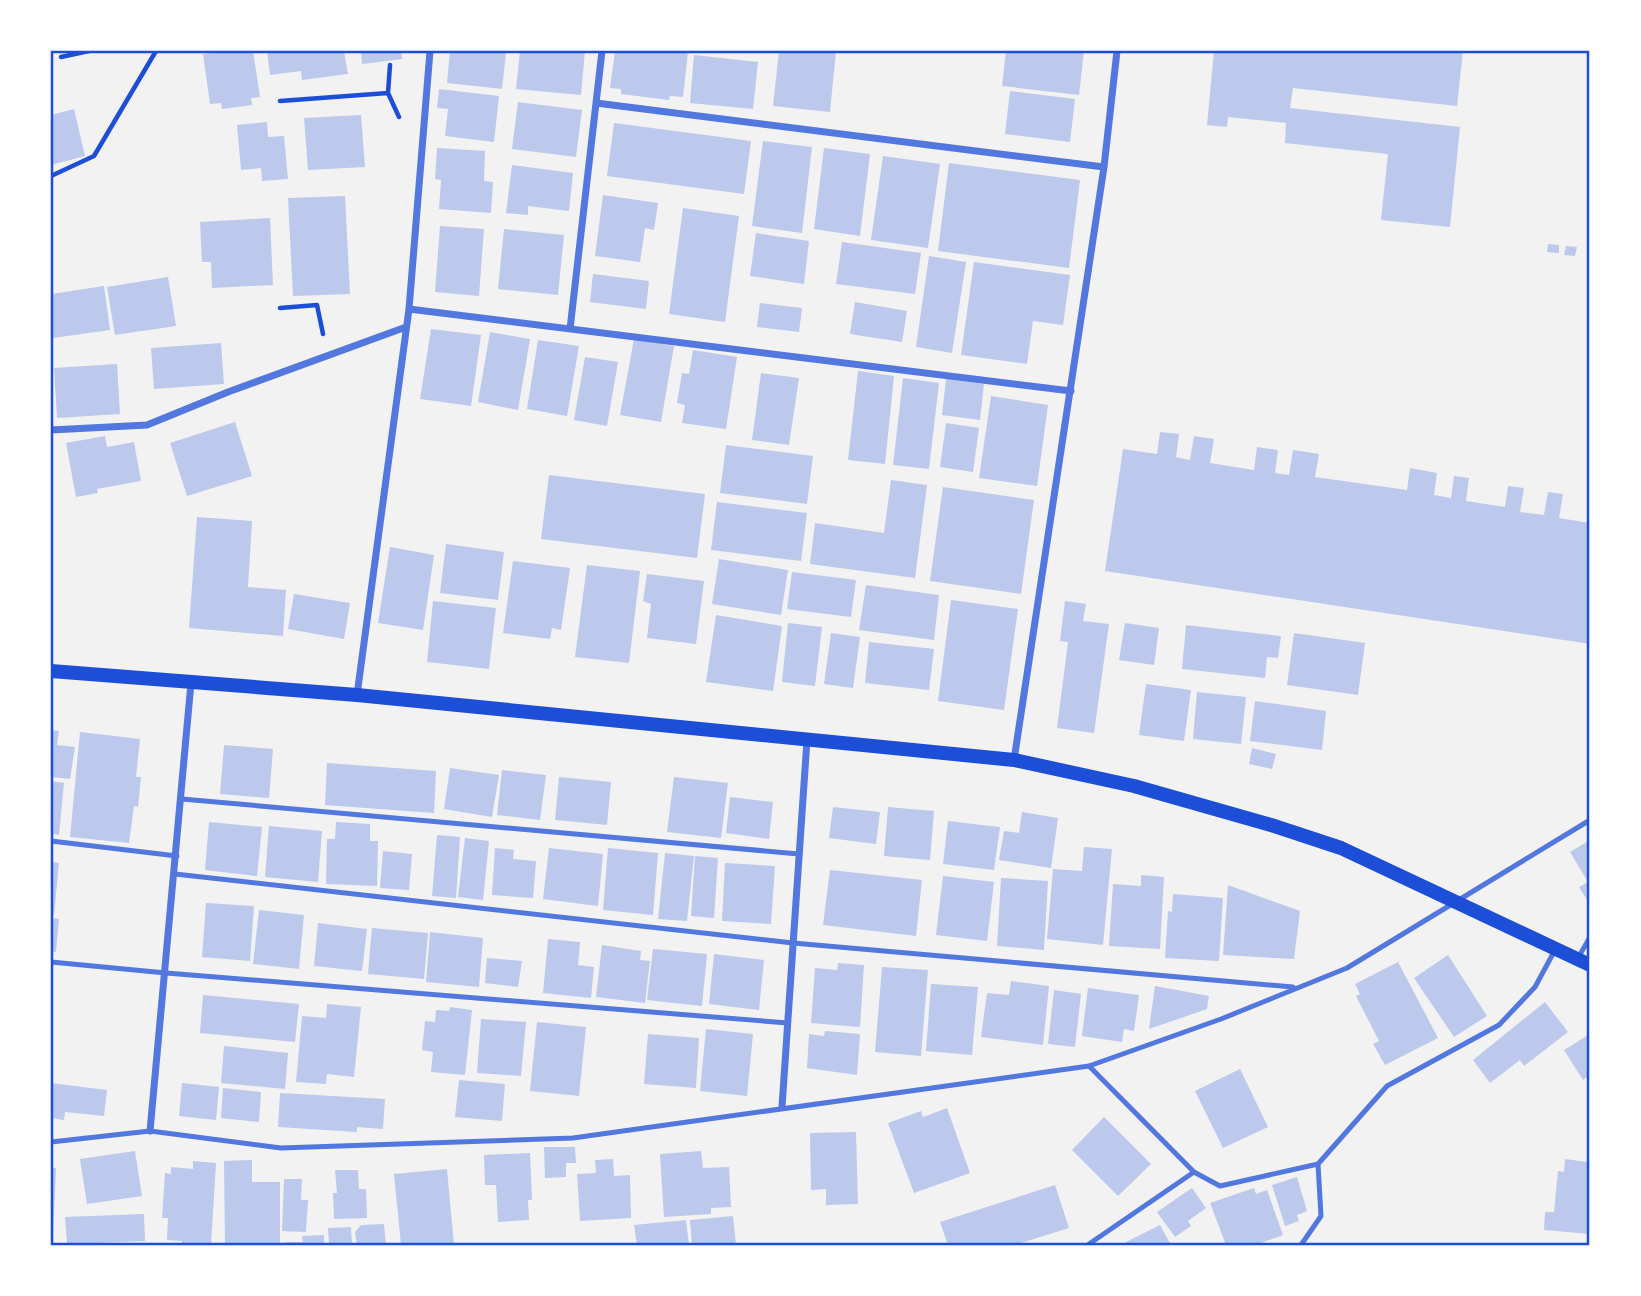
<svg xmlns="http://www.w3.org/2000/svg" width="1641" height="1296" font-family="'PT Sans Narrow',sans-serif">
<rect width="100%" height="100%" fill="#f2f2f2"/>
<path fill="#bdc9ec" d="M228,51H253L260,97L251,98L252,105L222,109L221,103L210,104L203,54Z
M267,51H344L348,74L302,80L301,71L270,75Z
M361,51H401L402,59L362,64Z
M450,51L506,53L502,89L447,83Z
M520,51H585L581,95L516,89Z
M615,51L688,52L683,97L670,96L669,100L621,94V89L610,88Z
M779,51H836L830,112L773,106Z
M1006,51H1084L1079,95L1002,86Z
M1214,51H1463L1457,106L1293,88L1290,108L1460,127L1450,227L1381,220L1388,154L1285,143L1286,123L1228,117L1227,127L1207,125Z
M694,55L758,62L753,109L690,103Z
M439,89L499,96L494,142L445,136L448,109L437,108Z
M1010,91L1075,99L1070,142L1005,134Z
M518,102L582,110L576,157L512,149Z
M74,109L85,156L51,165V115Z
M361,115L365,167L308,170L304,118Z
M267,122L268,137L284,136L288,179L262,181L261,168L241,170L237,125Z
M614,123L751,141L744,194L607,176Z
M763,141L812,147L802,233L752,226Z
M437,148L485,151L484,181L493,182L491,213L439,209L441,180L435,179Z
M824,148L870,154L860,236L814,229Z
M883,156L940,164L928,248L871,240Z
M949,163L1080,180L1069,268L938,251Z
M512,165L573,173L569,211L528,206V215L506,213Z
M603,195L658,203L654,230L645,228L640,262L595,256Z
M345,196L350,294L293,296L288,198Z
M683,208L739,216L725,322L669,314Z
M270,218L273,285L212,288L211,262H202L200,222Z
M440,226L484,229L479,296L435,292Z
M504,229L564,235L558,295L498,289Z
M756,233L809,241L804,284L750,276Z
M842,242L921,253L915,294L836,284Z
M1548,244L1559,245V253L1547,252Z
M1566,246L1577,247L1575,256L1564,255Z
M929,256L966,262L952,353L916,347Z
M974,262L1070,275L1063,325L1033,321L1027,364L961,355Z
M593,274L649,281L646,309L590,302Z
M168,277L176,326L115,335L107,287Z
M104,286L110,330L53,338L51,294Z
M855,302L907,311L902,342L850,334Z
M760,303L802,308L799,332L757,327Z
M431,329L481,335L471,406L420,399Z
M490,332L530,339L518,410L478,402Z
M634,339L674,346L661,422L620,415Z
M538,340L579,346L567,416L527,409Z
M221,343L224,384L154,389L151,348Z
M693,350L737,357L726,429L682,423L685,405L677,403L682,373L689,374Z
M585,357L618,362L607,426L574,420Z
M117,364L120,414L57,418L54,368Z
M858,371L894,376L885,464L848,460Z
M761,373L799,378L789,445L752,440Z
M903,378L939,383L929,469L893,465Z
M946,379L984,384L980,420L942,415Z
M991,396L1048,405L1037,486L979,478Z
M235,422L252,476L187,496L170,443Z
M946,423L979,428L973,472L940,467Z
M1160,432L1179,434L1176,457L1190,460L1194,436L1214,439L1210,463L1254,470L1257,447L1278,450L1275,473L1289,475L1293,450L1319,454L1315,477L1407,490L1410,468L1437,473L1434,495L1451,498L1454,476L1469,478L1466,501L1505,507L1508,486L1524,488L1520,512L1544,515L1548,492L1563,494L1559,518L1590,523V644L1105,571L1123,449L1157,454Z
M105,436L107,447L134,442L141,481L97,489L98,493L76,497L66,443Z
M726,445L813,456L807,504L720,493Z
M549,475L705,494L697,558L541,539Z
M891,480L927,485L915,578L810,564L815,523L884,533Z
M943,487L1034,500L1021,594L930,581Z
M717,502L807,513L801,561L711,550Z
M197,517L252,521L248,587L286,590L283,636L189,628Z
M446,544L504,552L498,600L440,593Z
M390,547L434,555L423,630L378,623Z
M719,559L788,570L781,615L712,604Z
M513,561L570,568L561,630L552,628L550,639L503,633Z
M587,565L640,571L629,663L575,657Z
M792,572L856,580L851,617L787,609Z
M647,574L704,581L696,644L647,638L651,604L643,601Z
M866,585L939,595L934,640L859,630Z
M294,594L350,603L344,639L288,629Z
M951,600L1018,609L1004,710L938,701Z
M433,601L496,608L489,669L427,662Z
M1065,601L1086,604L1083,621L1109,624L1094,733L1057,728L1068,642L1060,641Z
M716,615L782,626L773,691L706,682Z
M788,623L822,627L815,686L782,682Z
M1125,623L1159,628L1154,665L1119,660Z
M1186,625L1281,636L1278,658L1267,657L1265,678L1182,669Z
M831,633L860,637L853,688L824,684Z
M1294,633L1365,643L1358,695L1287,685Z
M869,642L934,649L929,690L865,683Z
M1146,684L1191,690L1184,741L1139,735Z
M1197,692L1246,697L1241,744L1193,739Z
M1255,701L1326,711L1322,750L1250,741Z
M51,730L59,731L57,745L75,747L70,779L51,777Z
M80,732L140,739L136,777H141L138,807L134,806L129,843L70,837Z
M224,745L273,749L269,798L220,794Z
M1252,748L1276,754L1272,769L1249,764Z
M327,763L436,771L434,813L325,805Z
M450,768L499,775L492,817L444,809Z
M502,770L546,775L540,820L497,815Z
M559,777L611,782L607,825L555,820Z
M674,777L728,783L721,838L667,832Z
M51,781L64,783L59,835L51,834Z
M730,797L773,802L769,839L726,833Z
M833,807L880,812L876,844L829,838Z
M888,807L934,811L930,860L884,856Z
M1022,812L1058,818L1051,868L999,860L1004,831L1019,833Z
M948,821L1000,827L994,870L943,864Z
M209,822L262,827L257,876L205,870Z
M336,822L370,824V841H378L377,886L326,884L327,839H335Z
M269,826L322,831L318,882L265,877Z
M437,835L460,837L456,898L432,896Z
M465,838L489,841L483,900L458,897Z
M1590,840V905L1579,887L1588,882L1570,852Z
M1084,847L1112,849L1103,945L1047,939L1053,869L1082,871Z
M495,848L514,850L513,859L536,861L533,898L492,895Z
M549,848L603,854L598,906L543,899Z
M608,848L658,853L653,915L603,910Z
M383,851L412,854L409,890L380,888Z
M665,853L694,856L687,921L658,919Z
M695,856L718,858L714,918L691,916Z
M51,862L59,863L54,915L51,914Z
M725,863L775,866L771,924L722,921Z
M830,870L922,880L916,936L823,925Z
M1141,875L1164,877L1160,949L1109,946L1113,884L1141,886Z
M943,876L994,882L987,941L936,935Z
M1001,878L1048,881L1044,950L997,946Z
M1228,885L1300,911L1294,959L1223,955Z
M1173,894L1223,898L1219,961L1165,958L1168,911L1172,912Z
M206,903L254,906L250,961L202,957Z
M259,910L304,915L299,969L253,964Z
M51,918L59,919L56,952L51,951Z
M318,923L367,929L362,971L314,966Z
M372,928L428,933L424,979L368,974Z
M430,932L483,938L479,987L426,982Z
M548,939L580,942L578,965L594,967L591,998L543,993Z
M602,945L641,951L640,960L650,961L645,1003L596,997Z
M653,949L707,954L702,1006L647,1000Z
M714,954L764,960L759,1010L709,1004Z
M1448,955L1487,1016L1454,1037L1414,978Z
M487,958L522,961L518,987L485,983Z
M1398,962L1438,1038L1385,1065L1373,1044L1379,1041L1356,996L1360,994L1355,984Z
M838,963L864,965L860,1027L811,1023L815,968L837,970Z
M882,967L928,970L921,1056L875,1052Z
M1011,981L1049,986L1043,1045L981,1037L987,993L1009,995Z
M931,984L978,987L972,1055L926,1051Z
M1155,986L1209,996L1207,1009L1149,1029Z
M1088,988L1139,995L1134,1031L1124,1029L1122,1042L1082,1036Z
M1054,990L1081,994L1075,1047L1048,1044Z
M203,995L299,1004L295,1042L200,1033Z
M1545,1002L1568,1032L1524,1066L1520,1060L1490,1083L1473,1060Z
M327,1004L361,1007L354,1077L327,1074L326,1084L296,1082L302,1016L326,1018Z
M450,1007L472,1010L465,1075L431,1072L433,1052L422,1050L425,1021L435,1022L436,1010L449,1011Z
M481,1019L526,1022L521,1076L477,1073Z
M537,1022L586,1027L579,1096L530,1091Z
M706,1029L753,1034L747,1096L700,1091Z
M825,1031L860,1034L857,1075L807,1068L809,1034L824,1036Z
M648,1034L699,1038L696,1088L644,1084Z
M1590,1034V1075L1583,1080L1564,1050Z
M224,1046L288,1053L285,1089L221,1083Z
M1240,1069L1268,1127L1223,1148L1195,1091Z
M459,1080L505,1084L502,1121L455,1117Z
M51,1083L107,1090L104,1116L65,1112L64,1120L51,1118Z
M182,1083L219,1087L216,1120L179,1116Z
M223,1088L261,1092L259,1122L221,1118Z
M280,1093L385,1099L383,1129L357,1127V1132L278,1127Z
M947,1108L970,1173L914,1193L888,1123L921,1111L923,1117Z
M1104,1117L1151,1164L1118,1196L1072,1150Z
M856,1132L858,1204L826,1205V1189L811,1190L810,1133Z
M544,1147H575L576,1163H566V1177L545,1178Z
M135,1151L142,1196L87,1204L80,1159Z
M701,1151L703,1168L729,1167L731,1207L711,1208V1214L664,1217L660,1154Z
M530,1153L532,1200H528L529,1220L498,1222L496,1185H485L484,1155Z
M1588,1156H1590V1234L1544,1230L1545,1212H1554L1558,1171L1564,1172L1565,1159L1588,1162Z
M613,1159L614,1176L630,1175L631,1218L580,1221L577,1174L596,1173L595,1160Z
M252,1160V1182H280V1245H225L224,1161Z
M193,1161L216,1163L211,1245L182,1244V1241L167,1240L168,1218H162L165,1173L171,1174V1167L193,1169Z
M51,1168H56L53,1236H51Z
M447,1169L454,1245H401L394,1174Z
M335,1170H358L359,1189H366L367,1218L334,1219L333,1193H337Z
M1297,1177L1307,1211L1297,1215L1299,1221L1285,1226L1272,1185Z
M284,1179H302L301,1200H308L306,1232L282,1231Z
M1055,1185L1069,1228L1014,1245H948L940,1222Z
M1192,1188L1206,1208L1188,1221L1191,1226L1175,1237L1157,1212Z
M1254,1188L1256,1194L1267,1190L1283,1235L1255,1245H1226L1210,1203Z
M144,1214L145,1241L67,1244L65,1217Z
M733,1216L736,1245H692L690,1220Z
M686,1220L689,1245H637L634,1225Z
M384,1224L386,1245H357L355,1232L361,1225Z
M1160,1225L1171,1245H1127L1126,1242Z
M351,1227L352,1245H329L328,1228Z
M324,1235V1245H286V1242H303L302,1236Z"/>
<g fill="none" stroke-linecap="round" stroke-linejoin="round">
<path stroke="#1d4ed8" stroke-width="4.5" d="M61,57L89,51
M390,65L388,93L399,117
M280,101L388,93
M51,176L94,156L156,51
M280,308L317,305L323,334"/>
<path stroke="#5277de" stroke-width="5" d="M182,799L799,854
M51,841L177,856
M175,874L793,943L1293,987
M1578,958L1590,937
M51,962L166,973L788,1023
M1089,1066L1194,1172L1220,1186L1318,1164
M51,1142L150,1131L281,1148L573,1138L1089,1066L1221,1019L1347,968L1590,820
M1089,1244L1194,1172
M1301,1245L1321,1216L1318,1164L1387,1086L1499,1025L1535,987L1555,950"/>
<path stroke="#5277de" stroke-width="7" d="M596,103L1104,167
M409,309L1071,391
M570,329L602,51
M51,430L147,425L228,392L406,327
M357,695L409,309L430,51
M1014,760L1104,167L1117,51
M782,1107L807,740
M150,1131L191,683"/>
<path stroke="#1d4ed8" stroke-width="14" d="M51,671L357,695L1014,760L1134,786L1271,825L1341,848L1590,965"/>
</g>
<rect width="1641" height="1296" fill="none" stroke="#ffffff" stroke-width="105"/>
<rect x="52" y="52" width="1536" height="1192" fill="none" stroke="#1d4ed8" stroke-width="2.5"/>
</svg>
